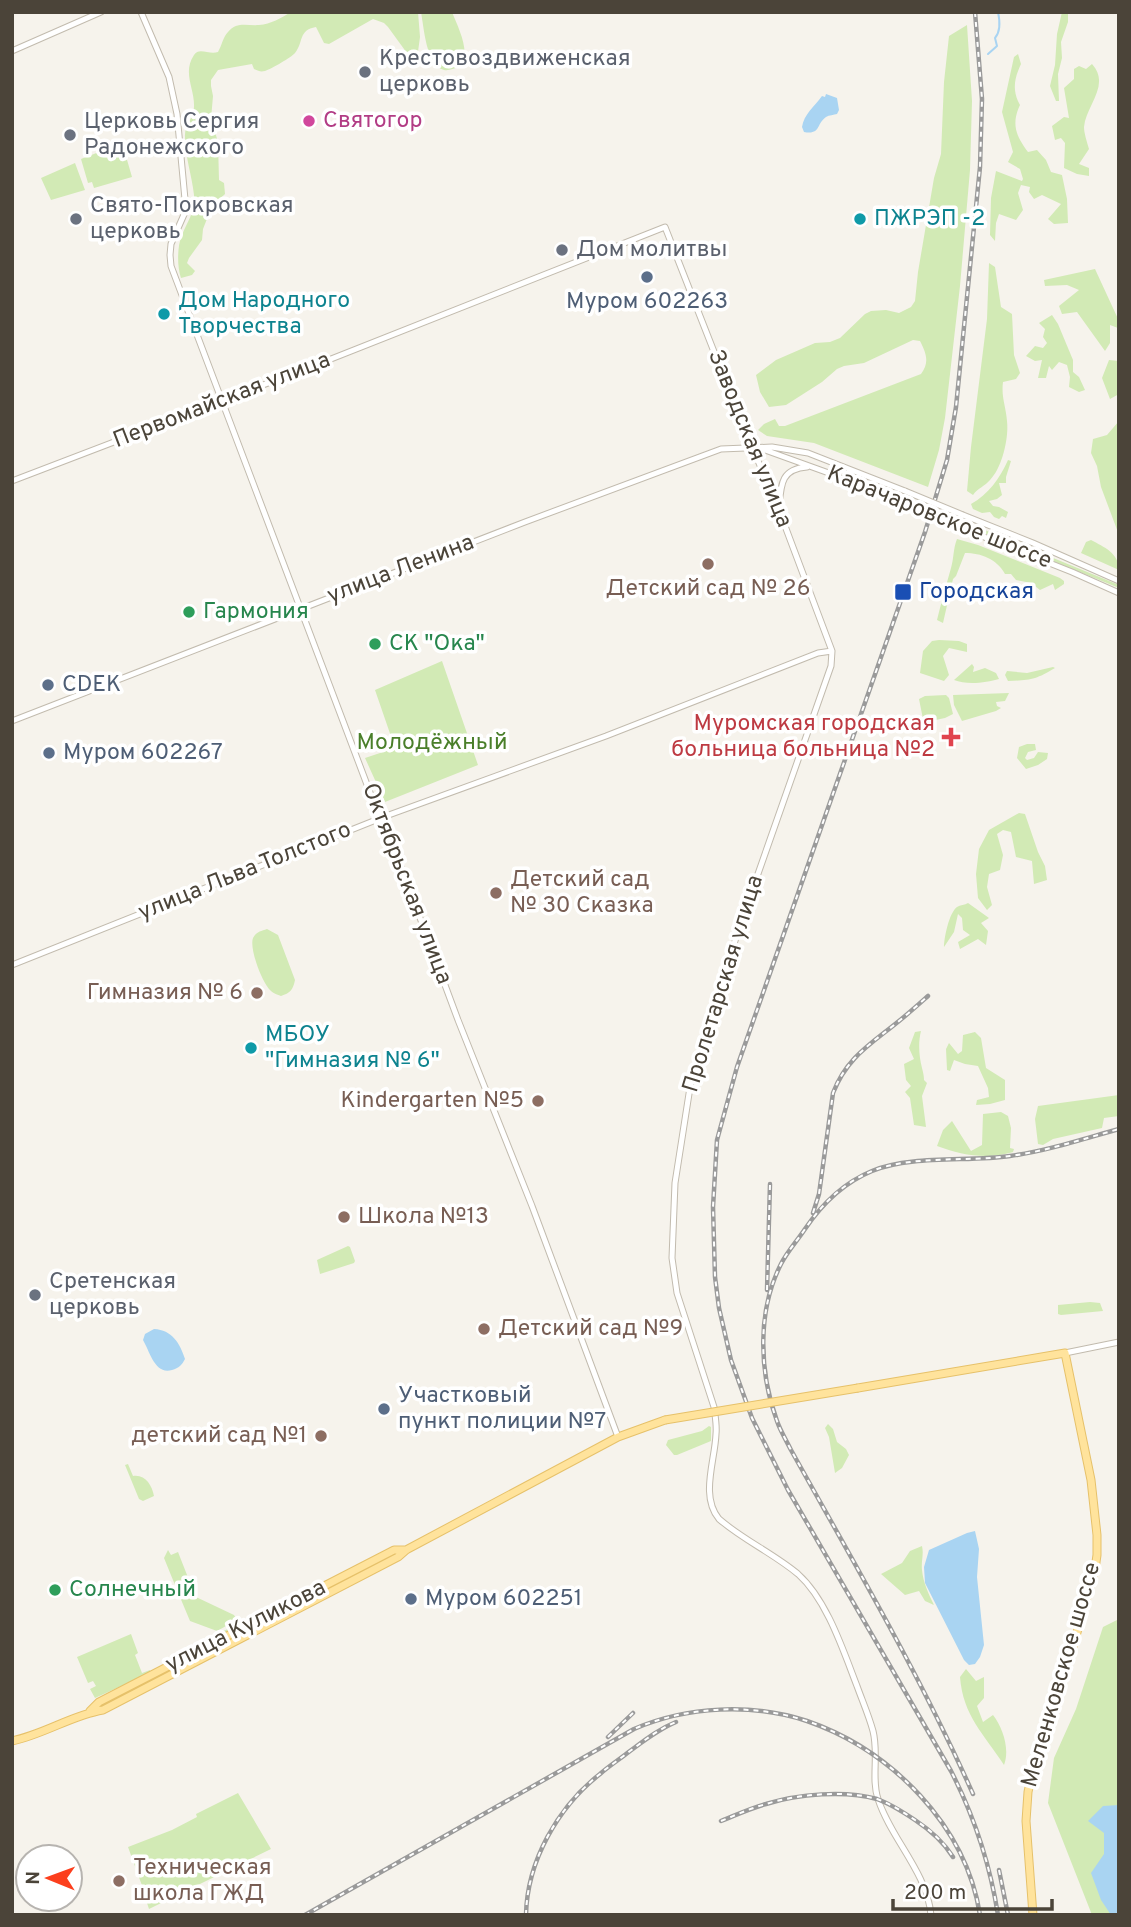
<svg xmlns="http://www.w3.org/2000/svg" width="1131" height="1927" font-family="Overpass,sans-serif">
<rect width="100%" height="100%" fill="#f6f3ec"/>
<path fill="#d2eab5" d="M291,12H418L420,37L417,59L412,60L388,27L384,23L373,19L329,44L324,43L316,27C298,30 304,42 295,53C292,57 271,69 265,71C260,72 259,71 254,69L252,64L218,70L211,80V86L213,96L211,119L218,142L219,180L224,183L225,194L212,206L203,229L202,240L189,258L187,263L195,271L192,275L181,278C177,267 177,246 182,235C188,220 195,213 194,195C192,176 185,156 185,137C184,125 194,118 194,107C195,89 182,73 194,55C199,47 209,55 218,52C222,45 223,37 228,32C237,21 247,26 259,25C271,24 281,18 291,12Z
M421,12H452C458,27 471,52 461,66C455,68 449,71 444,70C426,65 424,28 421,12Z
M1062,12H1068V22L1061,42L1062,58L1058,74L1059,101H1056L1050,86L1055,65L1057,34Z
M967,25L972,101L970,170L960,286L945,418L939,450L928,487L814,443L767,436L758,430L764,424L775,419L779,426H785L921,374C930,362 926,353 920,341L913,340L864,363L844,366L837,369L822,382L786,405L769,407L760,392L756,375L776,360L815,343L830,342L840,338L865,314L871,311L886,310L899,313L911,307L915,301L918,272L934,178L941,154L944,82L949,36Z
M1018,54L1021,64C1014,79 1012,91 1020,105C1011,124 1016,136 1028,152L1037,150L1046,160L1051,172L1062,175L1067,199L1068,223L1054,224L1048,219L1061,204L1042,195L1034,199L1029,192L1030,187L1021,185L1018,193L1023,210L1016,220L999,214L996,223L995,241L990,235L991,198L996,171L1022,181L1023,179L1020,169L1008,162L1013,152L1002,112L1014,57Z
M1092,64C1111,85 1086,105 1084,127C1084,133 1087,142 1089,149L1079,164L1089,168V176L1077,174L1064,168L1065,143L1061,138L1055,140L1052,126L1064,117L1069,118L1064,88L1074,79V69L1079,66L1086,69Z
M117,145L123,146L132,177L94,188L92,182L88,183L81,159Z
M75,163L85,190L51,200L41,178Z
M989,263L995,267L1001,307L1012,314L1014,355L1020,373L1016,379L1003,382C1001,397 1006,407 1007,421C1009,438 1002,468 990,480C985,486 978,488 973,495L967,491L971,447L987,319Z
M1095,269L1119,321V344L1118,328L1110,325V343L1105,351L1077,312L1062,314L1059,306L1079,290L1067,285L1045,286L1044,280Z
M1052,315L1058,324L1073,360V372L1079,377L1085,390L1079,392L1069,387L1070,377L1067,365L1059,362L1052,370L1049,366L1046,378H1038L1042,360L1035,361L1026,356L1035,346L1043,348L1047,343L1043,337L1045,329L1039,323Z
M1109,360L1119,361V394L1110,399L1102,378Z
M1119,421V535L1101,487L1097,466L1091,453L1093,439L1107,435Z
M1008,460L1011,461L1006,477V483H999L1002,495L997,499L989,501L993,506L999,507L1008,512L1006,518L1002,516L999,519L994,517L990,512L982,513L973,509L971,504C988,495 1000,478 1008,460Z
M975,526L1119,585V588L974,529Z
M957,539L978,545L1060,578L1064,581V584L1055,590L1053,584L1040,590L1031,583L1016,580L1011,574H1005C997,559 981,553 965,553L956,576L953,579L943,623L937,620C941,603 946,586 951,568C954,558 953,549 957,539Z
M1091,540C1104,547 1119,553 1119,570L1081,553L1086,542Z
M939,640L959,641L967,644V652L949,648L943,656L949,675L944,681L920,673L923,651L932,641Z
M442,661L478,765L385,802L365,758L395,748L375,690Z
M972,664L974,667L973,672L985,668L996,673L999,679C986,683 966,685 954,680Z
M1053,667L1055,668C1035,680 1031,680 1008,681L1005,675L1007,671L1027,673Z
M1009,693L1005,701L996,702L997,706L1001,708L996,711L962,721L954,705L953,695Z
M946,695L949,698L953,714L945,718L926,722L923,719L919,699L925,696Z
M1027,744H1035L1036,750L1028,752L1025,758L1027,760L1034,758L1038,752L1048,753L1047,759L1038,765L1026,769L1017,758L1019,747Z
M1019,813L1025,814L1038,852L1045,866L1047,880L1034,884L1032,861L1016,857L1011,832L1003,830L997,834L1003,855L1000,870L989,874L987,887L992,905L987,910L978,898L976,874L979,849L989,830Z
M968,903L989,918L981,923L988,931L986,945L978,939L960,949L958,942L970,935L963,930L962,918L958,914L954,932L944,947C944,938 949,913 957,907C960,905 965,905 968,903Z
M267,929L278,935L295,980C293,990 290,993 281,996C278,995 273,993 271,991C262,983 249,948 253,938C256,932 261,931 267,929Z
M921,1031C918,1043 919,1056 922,1068C923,1072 924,1076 924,1080L927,1083L922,1096L926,1127L914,1125L910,1098L905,1092L911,1086L906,1080L904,1064L914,1059L909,1048L915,1032Z
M975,1032L981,1038L986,1068L1005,1080V1100L990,1104L976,1105L977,1100L989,1097L988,1088L978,1066L965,1064L954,1060L950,1071L947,1070L946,1049L949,1043L958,1054L962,1051L963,1035Z
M1119,1095V1116L1104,1118L1102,1128L1053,1139L1043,1145L1038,1144L1035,1119L1038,1106Z
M1001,1112L1008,1116L1011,1128L1010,1148L1014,1149L1013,1152C987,1160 961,1155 937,1146L943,1130L952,1121L971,1151L982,1145L983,1114Z
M348,1246L350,1247L355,1261L354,1263L320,1274L317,1260Z
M1090,1302L1100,1303L1103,1311L1061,1315L1058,1314V1305Z
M828,1424L833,1429L837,1442L846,1449L849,1455L842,1468L835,1473L829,1437L825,1428Z
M709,1426L711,1427V1441L677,1455H674L666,1445L668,1440L702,1431Z
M128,1464L133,1476C145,1474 152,1485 154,1496L143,1501L139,1499L125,1465Z
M922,1546C924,1554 921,1562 922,1570C923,1582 929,1595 934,1605L925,1601L919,1591L905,1595L881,1574L902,1563L910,1551Z
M168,1550L171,1555L178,1552L189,1580L175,1585L164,1558Z
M191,1584L196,1597L234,1615L237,1620L217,1631L190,1621L177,1590Z
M313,1586L314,1588L197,1647L196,1645Z
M1119,1619V1915H1092L1048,1803L1054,1758L1076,1709L1103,1627Z
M131,1634L138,1653L135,1655L142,1673L150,1670V1673L95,1698L90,1689L96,1686L93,1681L88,1683L77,1657Z
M966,1669L976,1681L984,1677V1698L977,1706L983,1722L993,1715C1003,1728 1010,1749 1004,1765C984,1734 963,1716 960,1677Z
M238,1793L271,1849L149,1909L147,1903L148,1902L128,1847L172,1830L197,1817L196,1814Z"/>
<path fill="#a9d4f2" d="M826,94L837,98L839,110L837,114C834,115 829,115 826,117C816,124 821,135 804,132L802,127C804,114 814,107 822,96L825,97Z
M154,1329C172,1330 180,1343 185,1359C182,1365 179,1368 172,1370C155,1375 150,1352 143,1340L145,1334Z
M975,1531L979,1549L977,1577L984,1645L980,1657L975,1664L969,1665L964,1660L925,1583L924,1567L929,1550L967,1533Z
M1119,1805V1915H1111L1101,1900L1091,1873L1104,1854V1833L1088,1821L1103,1806Z"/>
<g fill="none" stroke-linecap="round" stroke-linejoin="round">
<path stroke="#a9d4f2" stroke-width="2" d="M988,54L997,46L995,38C1001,31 1000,21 998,12"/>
<g stroke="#c2bbae" stroke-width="7">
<path id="minor" d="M141,12L169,77L177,114L186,210L171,244L170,255L171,266L380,819L397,856L458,1020L532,1206L618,1437
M12,51L101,12
M765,450L826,472L900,503
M12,481L331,359L665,227L744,428L779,510L832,651L831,666L740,925L691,1081L675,1183L672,1258L677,1293L714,1407C715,1416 717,1425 716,1434C715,1461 700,1496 719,1519C743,1540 773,1553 798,1574C827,1600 843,1650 857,1686C862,1700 869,1716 873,1731C879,1754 871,1779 878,1799C891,1839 927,1872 931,1915
M779,507C781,484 781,469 807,467
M963,515L1033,543L1119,581
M959,527L1072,572L1119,593
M12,721L525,522L721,449L772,447L808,453L905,491
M12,965L386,816L606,736L818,653L832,651
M1065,1353L1119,1342"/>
</g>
<g stroke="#e6c16a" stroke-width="9">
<path id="major" d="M858,1388L1065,1353L1091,1480L1097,1535V1555L1095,1569L1074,1643L1033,1769L1028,1792L1026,1821L1033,1915
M90,1711L99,1702L394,1550H406
M12,1741C45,1734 72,1715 103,1710L398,1557L406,1550L618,1437L665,1420"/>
</g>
<use href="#minor" stroke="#fff" stroke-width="5"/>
<use href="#major" stroke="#ffe39c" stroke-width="7"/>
<g stroke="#9a9a9a" stroke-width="4.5">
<path id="rail" d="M975,12L982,99L980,167L956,407L947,460L925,532L737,1067L717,1140L713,1207L715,1277L719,1308L731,1360L752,1418L788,1490L951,1771C974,1816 990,1864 998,1915
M813,1213L819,1194L833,1093C847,1057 871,1044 899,1021C909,1013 919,1004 928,996
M767,1290L770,1184
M608,1737L633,1713
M973,1794C920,1675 854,1563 791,1450C786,1440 780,1430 777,1421C759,1372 757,1311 781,1264C787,1252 797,1241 805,1229C822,1204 843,1183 872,1171C911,1155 968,1162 1010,1156C1047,1151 1083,1139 1119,1129
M721,1821C736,1815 751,1808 766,1804C798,1794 845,1790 877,1799C891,1804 903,1812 915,1820C930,1830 943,1841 953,1857
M999,1870L1008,1915
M305,1915L634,1729C687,1706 752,1703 807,1721C891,1750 966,1825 980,1915
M526,1915C527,1861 558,1807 600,1774C609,1766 620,1759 630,1751C645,1740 659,1729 676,1722"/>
</g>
<use href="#rail" stroke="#fff" stroke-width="2" stroke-dasharray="5" stroke-linecap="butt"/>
<g stroke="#c2bbae" stroke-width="7" stroke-linecap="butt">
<path id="minor-bridge" d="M905,491L963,515
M900,503L959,527"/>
</g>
<g stroke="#e6c16a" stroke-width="9" stroke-linecap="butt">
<path id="major-bridge" d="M665,1420L858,1388"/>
</g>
<use href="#minor-bridge" stroke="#fff" stroke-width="5"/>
<use href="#major-bridge" stroke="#ffe39c" stroke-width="7"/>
</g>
<g fill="#6b7280" stroke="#fff" stroke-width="2.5">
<circle cx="365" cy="72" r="7"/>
<circle cx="70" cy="135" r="7"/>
<circle cx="76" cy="219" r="7"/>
<circle cx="562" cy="250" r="7"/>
<circle cx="35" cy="1295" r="7"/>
</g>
<circle fill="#d1479c" stroke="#fff" stroke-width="2.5" cx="309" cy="121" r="7"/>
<g fill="#0f9aa8" stroke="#fff" stroke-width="2.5">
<circle cx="860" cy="219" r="7"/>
<circle cx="164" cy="314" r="7"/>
<circle cx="251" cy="1048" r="7"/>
</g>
<g fill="#5c6f8a" stroke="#fff" stroke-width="2.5">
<circle cx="647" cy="277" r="7"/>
<circle cx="48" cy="685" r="7"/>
<circle cx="49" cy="753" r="7"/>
<circle cx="384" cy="1409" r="7"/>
<circle cx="411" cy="1599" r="7"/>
</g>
<g fill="#8d6e63" stroke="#fff" stroke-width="2.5">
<circle cx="708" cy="564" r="7"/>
<circle cx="496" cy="893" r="7"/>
<circle cx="257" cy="993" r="7"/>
<circle cx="538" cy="1101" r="7"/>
<circle cx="344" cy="1217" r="7"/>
<circle cx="484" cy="1329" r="7"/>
<circle cx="321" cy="1436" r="7"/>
<circle cx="119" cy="1881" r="7"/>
</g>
<rect fill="#1a4fb4" stroke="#fff" stroke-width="2.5" x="894" y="583" width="18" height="18" rx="3.5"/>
<g fill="#2e9e5b" stroke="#fff" stroke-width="2.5">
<circle cx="189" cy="612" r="7"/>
<circle cx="375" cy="644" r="7"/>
<circle cx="55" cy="1590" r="7"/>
</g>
<path fill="#e0444e" stroke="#fff" stroke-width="2.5" d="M947.5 726.5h7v7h7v7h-7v7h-7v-7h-7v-7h7z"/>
<g text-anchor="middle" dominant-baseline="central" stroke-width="7" stroke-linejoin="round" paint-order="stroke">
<g font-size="23" fill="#5b616d" stroke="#fff" text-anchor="start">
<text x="379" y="59">Крестовоздвиженская<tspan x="379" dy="26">церковь</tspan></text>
<text x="84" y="122">Церковь Сергия<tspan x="84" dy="26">Радонежского</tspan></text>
<text x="90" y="206">Свято-Покровская<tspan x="90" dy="26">церковь</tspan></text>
<text x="576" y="250">Дом молитвы</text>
<text x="49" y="1282">Сретенская<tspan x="49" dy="26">церковь</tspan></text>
</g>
<g font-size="23" fill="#b23c85" stroke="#fff" text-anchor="start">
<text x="323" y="121">Святогор</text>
</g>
<g font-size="23" fill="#0d838f" stroke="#fff" text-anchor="start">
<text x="874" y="219">ПЖРЭП -2</text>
<text x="178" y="301">Дом Народного<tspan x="178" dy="26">Творчества</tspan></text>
<text x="265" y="1035">МБОУ<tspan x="265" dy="26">"Гимназия № 6"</tspan></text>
</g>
<g font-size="23" fill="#4e5e75" stroke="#fff" text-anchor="start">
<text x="647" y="302" text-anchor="middle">Муром 602263</text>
<text x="62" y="685">CDEK</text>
<text x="63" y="753">Муром 602267</text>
<text x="398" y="1396">Участковый<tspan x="398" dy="26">пункт полиции №7</tspan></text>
<text x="425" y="1599">Муром 602251</text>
</g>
<g font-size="23" fill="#4b4439" stroke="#fff">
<text transform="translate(222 401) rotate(-21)">Первомайская улица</text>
<text transform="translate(749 439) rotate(68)">Заводская улица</text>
<text transform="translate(939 518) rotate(22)">Карачаровское шоссе</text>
<text transform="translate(401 570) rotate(-21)">улица Ленина</text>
<text transform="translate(245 872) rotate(-22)">улица Льва Толстого</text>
<text transform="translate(406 884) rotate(69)">Октябрьская улица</text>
<text transform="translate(724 984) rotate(-73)">Пролетарская улица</text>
<text transform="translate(246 1627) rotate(-27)">улица Куликова</text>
<text transform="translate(1062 1675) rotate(-74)">Меленковское шоссе</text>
</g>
<g font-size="23" fill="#785e54" stroke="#fff" text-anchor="start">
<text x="708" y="589" text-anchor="middle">Детский сад № 26</text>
<text x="510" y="880">Детский сад<tspan x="510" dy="26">№ 30 Сказка</tspan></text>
<text x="243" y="993" text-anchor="end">Гимназия № 6</text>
<text x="524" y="1101" text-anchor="end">Kindergarten №5</text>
<text x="358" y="1217">Школа №13</text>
<text x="498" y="1329">Детский сад №9</text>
<text x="307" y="1436" text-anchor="end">детский сад №1</text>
<text x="133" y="1868">Техническая<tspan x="133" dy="26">школа ГЖД</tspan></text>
</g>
<g font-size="23" fill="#164399" stroke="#fff" text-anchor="start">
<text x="919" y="592">Городская</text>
</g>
<g font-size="23" fill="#27864d" stroke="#fff" text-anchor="start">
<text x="203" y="612">Гармония</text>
<text x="389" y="644">СК "Ока"</text>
<text x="69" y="1590">Солнечный</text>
</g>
<g font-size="23" fill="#be3a42" stroke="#fff" text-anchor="end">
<text x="935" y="724">Муромская городская<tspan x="935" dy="26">больница больница №2</tspan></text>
</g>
<g font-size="23" fill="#4a7f2a" stroke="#fff">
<text x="432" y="743">Молодёжный</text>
</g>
</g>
<rect width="1131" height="1927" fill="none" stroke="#4b4439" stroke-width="28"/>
<g transform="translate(49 1878) rotate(271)"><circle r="33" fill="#ffffff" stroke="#b7b4b0" stroke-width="2"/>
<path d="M0-5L12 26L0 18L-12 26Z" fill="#fc3f1d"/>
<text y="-10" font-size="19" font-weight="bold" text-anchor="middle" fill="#4b4439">N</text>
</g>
<path d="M893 1899v10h159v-10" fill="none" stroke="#4b4439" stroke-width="3.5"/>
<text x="904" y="1899" font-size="21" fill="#4b4439" stroke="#ffffff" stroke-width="5" paint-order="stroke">200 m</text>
</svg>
